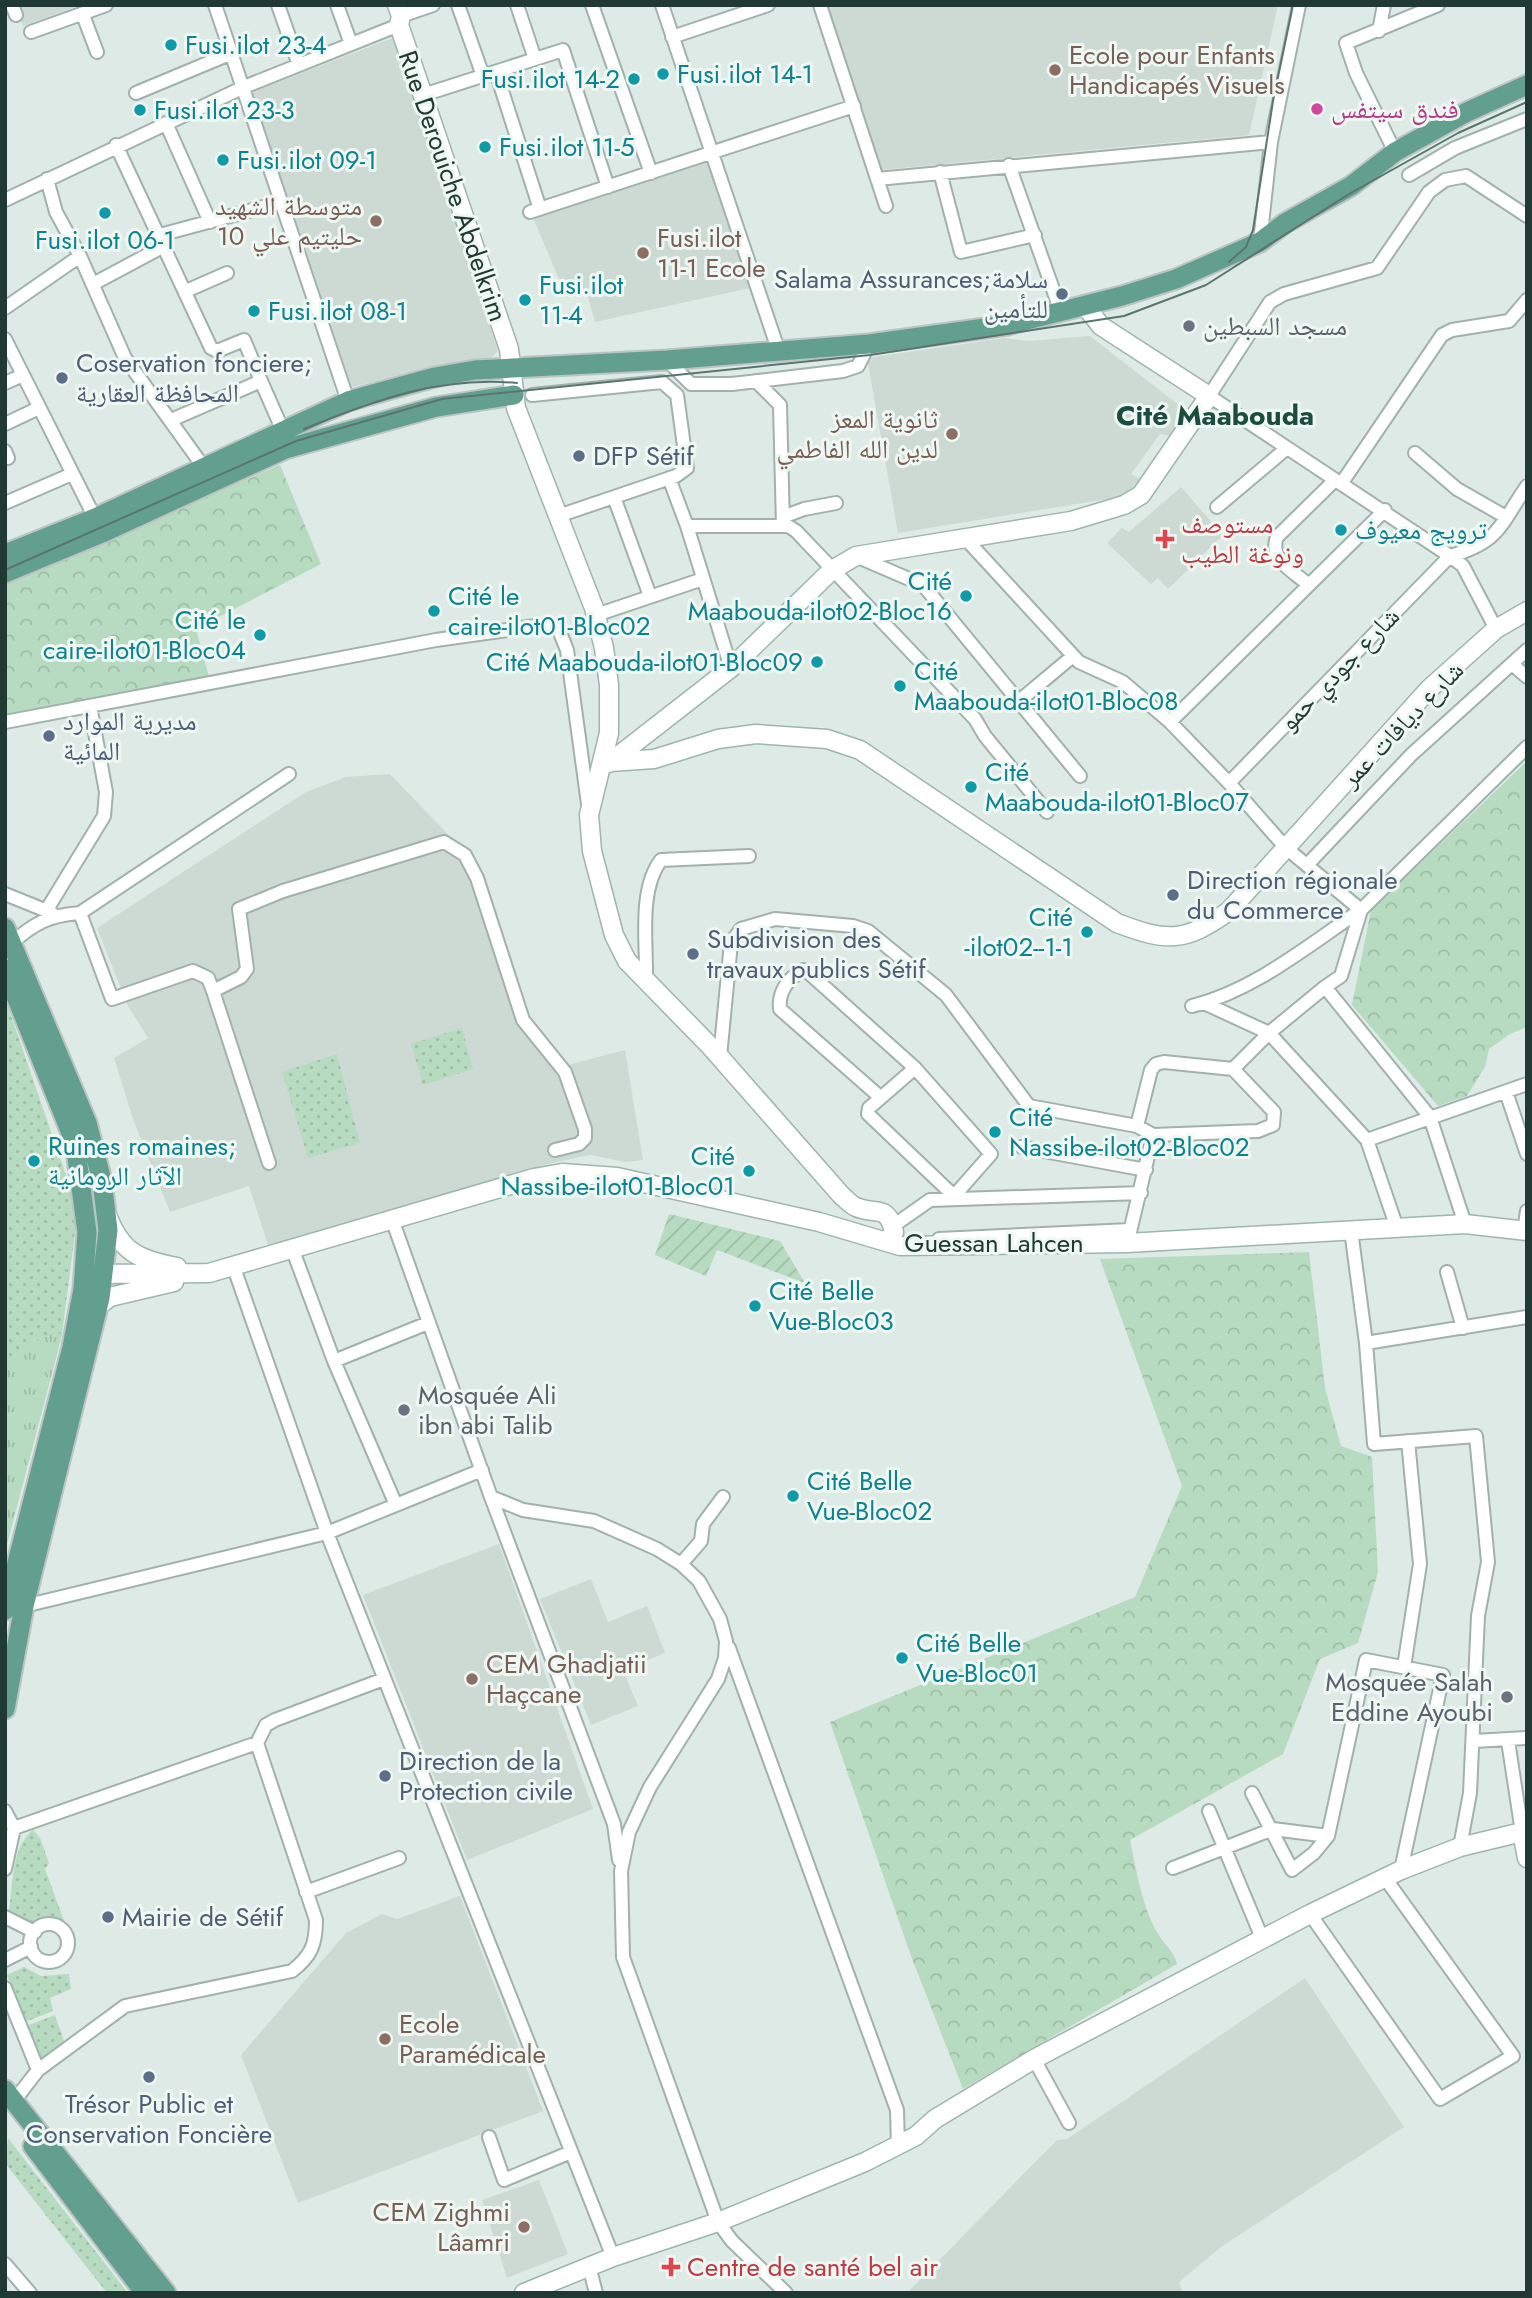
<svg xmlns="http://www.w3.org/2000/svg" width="1532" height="2298" font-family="Jost,'Noto Naskh Arabic',sans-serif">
<defs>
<pattern id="grass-dots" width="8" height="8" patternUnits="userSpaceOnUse" patternTransform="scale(1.75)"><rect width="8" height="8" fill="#b7dbc0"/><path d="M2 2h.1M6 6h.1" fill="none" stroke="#9dbda5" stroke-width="1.8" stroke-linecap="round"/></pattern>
<pattern id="forest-crowns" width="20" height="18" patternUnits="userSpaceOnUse" patternTransform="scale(1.75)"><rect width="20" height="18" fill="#b7dbc0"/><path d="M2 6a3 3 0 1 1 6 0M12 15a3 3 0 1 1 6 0" fill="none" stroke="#9dbda5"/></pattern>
<pattern id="park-tufts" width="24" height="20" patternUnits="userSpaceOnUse" patternTransform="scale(1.75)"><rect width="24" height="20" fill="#b7dbc0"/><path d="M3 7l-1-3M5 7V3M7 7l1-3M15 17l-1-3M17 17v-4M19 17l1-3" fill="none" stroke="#9dbda5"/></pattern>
<pattern id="garden-furrows" width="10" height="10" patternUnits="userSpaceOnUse" patternTransform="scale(1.75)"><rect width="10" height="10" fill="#b7dbc0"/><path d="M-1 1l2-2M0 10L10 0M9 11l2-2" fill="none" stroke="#9dbda5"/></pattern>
</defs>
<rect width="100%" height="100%" fill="#deeae5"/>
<path fill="#cddad4" d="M15,5H80L23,26Z
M824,5H1278L1249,135L880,170Z
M395,37L498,351L489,360L428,369L352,387L252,92Z
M707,162L750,288L595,322L586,291L566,295L533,218Z
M1090,336L1185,410L1171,436L1160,434L1131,474L1140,479L1126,496L898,533L867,358L1005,338L1027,341Z
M1181,487L1223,535L1168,589L1158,578L1151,584L1107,543L1122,528L1129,532Z
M390,774L469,856L531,1024L568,1065L625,1050L643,1160L626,1162L590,1155L552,1163L269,1248L249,1186L170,1212L133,1119L114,1058L148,1038L128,1006L97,928L306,792L346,777Z
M499,1544L593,1809L467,1860L363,1595Z
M591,1579L608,1622L647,1606L665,1653L623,1670L638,1706L591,1725L540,1599Z
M460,1896L543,2111L298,2203L241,2055L346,1933L382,1914L397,1919Z
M1305,1978L1404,2127L1221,2247L1179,2282L1183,2293H907L1057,2140L1067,2139Z
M539,2180L568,2254L507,2278L482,2200Z"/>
<path fill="url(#grass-dots)" d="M5,998L78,1210L62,1334L50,1333L5,1362Z
M462,1028L473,1069L423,1085L411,1044Z
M337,1054L360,1143L308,1158L282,1072Z
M33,1830L40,1838L49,1863L45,1869L67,1929L48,1917L34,1923L9,1912C13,1886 11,1847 33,1830Z
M24,1967L41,1976L69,1974L71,1989L50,1998L53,2011L25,2022L7,1975Z
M55,2015L65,2044L41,2059L26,2026Z
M8,2138L127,2292L126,2293H107L5,2163Z"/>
<path fill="url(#forest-crowns)" d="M280,465L321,564L196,629L209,677L5,715V584Z
M1527,761V1027L1510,1034L1489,1049L1485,1067L1467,1096L1438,1106L1352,1005L1371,910Z
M1309,1252L1325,1388L1341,1446L1372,1457L1378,1572L1358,1643L1320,1659L1283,1754L1130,1840C1136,1869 1142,1906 1157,1932C1164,1945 1173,1949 1177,1964L963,2089L911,1956L830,1722L1135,1597L1182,1486L1100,1259Z"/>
<path fill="url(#park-tufts)" d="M50,1332L62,1334L59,1347L5,1552V1362Z"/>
<path fill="url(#garden-furrows)" d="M669,1214L780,1241L805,1283L717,1250L706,1276L655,1255Z"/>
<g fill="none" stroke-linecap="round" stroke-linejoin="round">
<g stroke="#a1b1ac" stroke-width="16">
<path id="street" d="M12,5L16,15
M215,5L348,401
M278,5L299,65
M337,5L351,44
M458,5L483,76
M517,5L535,59
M592,5L651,173
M662,5L779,352
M820,5L886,206
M83,15L97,52
M401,16L433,5
M1379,31L1384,5
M31,32L106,5
M672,37L768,5
M496,72L540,209
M136,93L232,53
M423,95L563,50L608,187
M166,123L210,222
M116,145L211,348L217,351L244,340L261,381L171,420
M1395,152L1356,73L1346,43L1438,5
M1009,165L1061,312
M940,172L961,252L1035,235
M1409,175L1455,148L1527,119
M47,179L56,212L80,256L125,358L205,469
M877,179L1271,142
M5,200L244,87L399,25
M530,212L854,106
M160,235L282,202
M1260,242L1271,142L1299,5
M93,284L164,246
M186,291L227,273
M5,308L80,256
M5,339L95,518
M667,360L691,384H732L843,371L858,366L869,344
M261,381L283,431
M756,381L780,405L783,526
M5,383L23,375
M532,395L662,382L677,395L687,468L676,476L558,516
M5,424L39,408
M5,451L8,458
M1415,453L1457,489L1506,517
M669,478L687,526
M1341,484L1442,335L1452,330L1509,321L1527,300
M614,497L650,596
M5,503L72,474
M1217,507L1287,448
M783,517L804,509L836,503
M964,537L1079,662L1123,682L1170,722L1229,783L1286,848L1361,910C1307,946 1255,990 1192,1006
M858,557L923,585L1080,776
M1309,585C1294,572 1268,559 1277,537L1335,480
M596,615L703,579
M1496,629L1463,566L1450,556L1209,396L1270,302L1284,294L1377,268L1429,192L1445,180L1466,176L1527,216
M1512,664L1527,677
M731,668L687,526H788L796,531L975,719L985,736L1047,812
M1018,702L1073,656
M5,722L436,640L550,624L559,630L567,650L588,804
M1170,722L1385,510
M1229,783L1450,556C1500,542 1500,525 1527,486
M1308,864L1411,755L1527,650
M5,894L52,913
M46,911L104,816L106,792L90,706
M80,913L289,774
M12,943C34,923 50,915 80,913L112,999L193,971L208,978L213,991L241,977L247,969L239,909L283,891L444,842L465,855L477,878L523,1020L565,1072L585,1129V1138L579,1144L555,1150
M646,980C647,944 638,890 661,860L749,856
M1325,987L1269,1033L1367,1140L1397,1228
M213,991L269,1163
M1204,1003L1269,1033L1233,1069
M720,1057L731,943L741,929L775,919L853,926L868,931L946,995L1029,1106L1137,1126L1153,1135L1258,1131L1273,1125L1274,1112L1233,1069L1164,1062L1156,1064L1151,1070L1137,1126
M1506,1092L1527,1154
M880,1097L780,1009C778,992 788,978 803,970L809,973L915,1068L991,1154L954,1196L868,1114L869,1108L915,1068
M1367,1140L1527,1084
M1022,1147L1146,1170
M392,1219L491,1497L523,1510L594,1521L657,1549L681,1564L699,1581L720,1619L726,1641L725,1658L718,1679L650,1787L629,1832L621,1871L623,1957L718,2222L732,2241L786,2293
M1465,1224L1430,1117L1325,987L1341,976L1361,910L1527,747
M893,1226L930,1200L1141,1193
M1351,1230L1366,1343L1374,1444L1476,1436L1488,1562L1478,1616L1470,1793L1460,1847
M1524,1231L1527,1211
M1129,1236L1153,1135
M939,1239L1130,1230
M292,1248L334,1361L396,1505
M233,1265L327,1533L613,2257
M1447,1272L1463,1328
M1366,1343L1527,1317
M334,1361L428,1323
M491,1497L614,1824L619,1860
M681,1564L701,1541L703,1524L723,1497
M24,1606L327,1533L482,1470
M729,1648L897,2110L898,2146
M1404,1667L1420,1564L1408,1441
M1474,1741L1527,1738
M1508,1741L1522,1832
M1252,1793L1292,1870L1314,1853L1328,1836L1366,1660L1443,1675L1401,1870
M5,1811L14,1828L5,1869
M1209,1811L1262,1938
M14,1828L257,1743
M1173,1868L1273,1829L1328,1836
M306,1892L399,1858
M1310,1914L1440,2099L1513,2056L1385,1878
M5,1917L35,1932
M30 1943a19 19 0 1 1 38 0a19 19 0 1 1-38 0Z
M5,1960L31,1947
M5,1988L38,2070
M1034,2059L1069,2123
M14,2101L38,2070L125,2006L292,1971C311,1956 316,1945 316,1920L257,1743L266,1725L275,1720L384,1679
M489,2137L504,2180L571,2152
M5,2264L30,2293
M589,2266L596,2293"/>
</g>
<g stroke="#9eb5ad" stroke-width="21">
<path id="secondary" d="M397,5L401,16L399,25L509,349L516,408L594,608L604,648L609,685V733L589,815L592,851L614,935L627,961L711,1047L842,1196C846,1199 851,1205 856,1207C877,1216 887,1203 894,1232L887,1242
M610,762L654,759L718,739L756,734L827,739L860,750L1117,923C1167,942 1184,943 1229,911L1429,689L1496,629L1527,611
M609,763L731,668L832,570L856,556L1071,521L1124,505L1141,495L1209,396L1101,326L1085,306
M107,1215C122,1254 139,1259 177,1267
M91,1274L209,1273L534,1178L562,1173L617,1177L819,1222L900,1246L1127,1243L1465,1224L1527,1231
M98,1306L110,1297L174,1282
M524,2293L613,2257L718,2222L865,2162L916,2136L935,2119L1034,2059L1310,1914L1401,1870L1460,1847L1522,1832L1527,1858"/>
</g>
<g stroke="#bcc4c2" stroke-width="23">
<path id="primary" d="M5,554L95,518L348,401L435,377L475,370L667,360L869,344L1007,325L1122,296L1176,279L1260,242L1285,223L1351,186L1395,152L1467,112L1527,85
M5,573L102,533L285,449L436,407L514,395
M5,928L87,1123L102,1181L108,1230L100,1298L24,1606L5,1709
M5,969L75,1143L87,1232L83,1289L72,1347L5,1610
M5,2090L166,2293
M33,2146L145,2293"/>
</g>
<use href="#street" stroke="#fff" stroke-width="12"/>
<use href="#secondary" stroke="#fff" stroke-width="18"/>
<use href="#primary" stroke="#639f8f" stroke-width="19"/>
<path stroke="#5a756e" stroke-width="2" d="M1229,262L1246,247L1253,230L1273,101L1293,5
M304,429C375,400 439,376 517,383
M5,570L296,441L442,399L870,355L1124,316L1206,285L1349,194L1458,133L1527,102"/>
</g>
<g fill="#0f9aa8" stroke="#eff7f3" stroke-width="2.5">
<circle cx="171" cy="45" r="7"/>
<circle cx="663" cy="74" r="7"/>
<circle cx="634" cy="79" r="7"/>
<circle cx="140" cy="110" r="7"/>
<circle cx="485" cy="147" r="7"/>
<circle cx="223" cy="160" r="7"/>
<circle cx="105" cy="213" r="7"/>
<circle cx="525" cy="300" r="7"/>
<circle cx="254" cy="311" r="7"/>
<circle cx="1341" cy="530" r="7"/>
<circle cx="966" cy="596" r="7"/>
<circle cx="434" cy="611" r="7"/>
<circle cx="260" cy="635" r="7"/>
<circle cx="817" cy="662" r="7"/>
<circle cx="900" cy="686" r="7"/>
<circle cx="971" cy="787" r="7"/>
<circle cx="1087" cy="932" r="7"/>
<circle cx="995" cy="1132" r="7"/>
<circle cx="34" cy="1161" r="7"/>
<circle cx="749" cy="1171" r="7"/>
<circle cx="755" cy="1306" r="7"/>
<circle cx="793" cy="1496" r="7"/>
<circle cx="902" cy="1658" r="7"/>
</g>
<g fill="#8d6e63" stroke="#eff7f3" stroke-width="2.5">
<circle cx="1055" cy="70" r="7"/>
<circle cx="376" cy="221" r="7"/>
<circle cx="643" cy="253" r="7"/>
<circle cx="952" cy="434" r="7"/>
<circle cx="472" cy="1679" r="7"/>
<circle cx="385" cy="2039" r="7"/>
<circle cx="524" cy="2227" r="7"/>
</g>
<circle fill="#d1479c" stroke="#eff7f3" stroke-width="2.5" cx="1317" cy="109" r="7"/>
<g fill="#5c6f8a" stroke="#eff7f3" stroke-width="2.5">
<circle cx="1062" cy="294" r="7"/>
<circle cx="62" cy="378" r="7"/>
<circle cx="579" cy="456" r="7"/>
<circle cx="49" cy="736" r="7"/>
<circle cx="1173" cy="895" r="7"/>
<circle cx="693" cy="954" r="7"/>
<circle cx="385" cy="1776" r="7"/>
<circle cx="108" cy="1917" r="7"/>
<circle cx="149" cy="2077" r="7"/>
</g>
<g fill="#6b7280" stroke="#eff7f3" stroke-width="2.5">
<circle cx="1189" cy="326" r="7"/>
<circle cx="404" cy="1410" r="7"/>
<circle cx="1507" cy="1697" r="7"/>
</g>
<g fill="#e0444e" stroke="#eff7f3" stroke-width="2.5">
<path d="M1161.5 528.5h7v7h7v7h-7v7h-7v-7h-7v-7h7z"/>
<path d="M667.5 2256.5h7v7h7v7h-7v7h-7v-7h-7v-7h7z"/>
</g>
<g text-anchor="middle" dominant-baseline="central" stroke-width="6" stroke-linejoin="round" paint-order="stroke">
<g font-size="26" fill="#0d838f" stroke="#eff7f3" text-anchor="start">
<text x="185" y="45">Fusi.ilot 23-4</text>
<text x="677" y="74">Fusi.ilot 14-1</text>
<text x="620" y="79" text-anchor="end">Fusi.ilot 14-2</text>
<text x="154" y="110">Fusi.ilot 23-3</text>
<text x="499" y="147">Fusi.ilot 11-5</text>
<text x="237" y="160">Fusi.ilot 09-1</text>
<text x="105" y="240" text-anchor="middle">Fusi.ilot 06-1</text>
<text x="539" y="285">Fusi.ilot<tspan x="539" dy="30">11-4</tspan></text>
<text x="268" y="311">Fusi.ilot 08-1</text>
<text x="1355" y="530">ترويج معيوف</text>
<text x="952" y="581" text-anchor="end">Cité<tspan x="952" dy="30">Maabouda-ilot02-Bloc16</tspan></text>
<text x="448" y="596">Cité le<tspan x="448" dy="30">caire-ilot01-Bloc02</tspan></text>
<text x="246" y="620" text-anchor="end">Cité le<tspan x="246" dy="30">caire-ilot01-Bloc04</tspan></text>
<text x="803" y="662" text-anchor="end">Cité Maabouda-ilot01-Bloc09</text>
<text x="914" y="671">Cité<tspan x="914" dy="30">Maabouda-ilot01-Bloc08</tspan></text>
<text x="985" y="772">Cité<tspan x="985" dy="30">Maabouda-ilot01-Bloc07</tspan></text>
<text x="1073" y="917" text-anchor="end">Cité<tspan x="1073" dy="30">-ilot02--1-1</tspan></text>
<text x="1009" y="1117">Cité<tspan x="1009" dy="30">Nassibe-ilot02-Bloc02</tspan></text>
<text x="48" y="1146">Ruines romaines;<tspan x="48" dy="30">الآثار الرومانية</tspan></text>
<text x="735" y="1156" text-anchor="end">Cité<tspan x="735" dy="30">Nassibe-ilot01-Bloc01</tspan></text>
<text x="769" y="1291">Cité Belle<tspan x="769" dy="30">Vue-Bloc03</tspan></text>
<text x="807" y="1481">Cité Belle<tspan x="807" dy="30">Vue-Bloc02</tspan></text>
<text x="916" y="1643">Cité Belle<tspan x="916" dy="30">Vue-Bloc01</tspan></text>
</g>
<g font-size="26" fill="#785e54" stroke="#eff7f3" text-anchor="start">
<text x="1069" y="55">Ecole pour Enfants<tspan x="1069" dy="30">Handicapés Visuels</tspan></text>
<text x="362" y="206" text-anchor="end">متوسطة الشهيد<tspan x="362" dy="30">حليتيم علي 10</tspan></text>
<text x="657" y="238">Fusi.ilot<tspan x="657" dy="30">11-1 Ecole</tspan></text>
<text x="938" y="419" text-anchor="end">ثانوية المعز<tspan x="938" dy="30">لدين الله الفاطمي</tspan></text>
<text x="486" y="1664">CEM Ghadjatii<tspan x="486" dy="30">Haçcane</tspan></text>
<text x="399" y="2024">Ecole<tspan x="399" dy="30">Paramédicale</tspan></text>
<text x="510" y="2212" text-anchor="end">CEM Zighmi<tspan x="510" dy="30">Lâamri</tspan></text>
</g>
<g font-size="26" fill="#b23c85" stroke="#eff7f3" text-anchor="start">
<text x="1331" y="109">فندق سيتفس</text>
</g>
<g font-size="26" fill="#203932" stroke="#eff7f3">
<text transform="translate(453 186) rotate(71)">Rue Derouiche Abdelkrim</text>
<text transform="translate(1339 669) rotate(-46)">شارع جودي حمو</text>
<text transform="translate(1402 724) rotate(-46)">شارع ديافات عمر</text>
<text x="994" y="1243">Guessan Lahcen</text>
</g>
<g font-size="26" fill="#4e5e75" stroke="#eff7f3" text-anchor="start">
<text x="1048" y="279" text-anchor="end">Salama Assurances;سلامة<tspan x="1048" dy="30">للتأمين</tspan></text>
<text x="76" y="363">Coservation fonciere;<tspan x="76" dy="30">المحافظة العقارية</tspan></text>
<text x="593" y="456">DFP Sétif</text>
<text x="63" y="721">مديرية الموارد<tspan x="63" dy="30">المائية</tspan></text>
<text x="1187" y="880">Direction régionale<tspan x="1187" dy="30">du Commerce</tspan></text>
<text x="707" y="939">Subdivision des<tspan x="707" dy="30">travaux publics Sétif</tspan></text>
<text x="399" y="1761">Direction de la<tspan x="399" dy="30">Protection civile</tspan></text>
<text x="122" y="1917">Mairie de Sétif</text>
<text x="149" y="2104" text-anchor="middle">Trésor Public et<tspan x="149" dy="30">Conservation Foncière</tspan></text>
</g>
<g font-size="26" fill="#5b616d" stroke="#eff7f3" text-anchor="start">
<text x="1203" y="326">مسجد السبطين</text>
<text x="418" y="1395">Mosquée Ali<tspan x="418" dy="30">ibn abi Talib</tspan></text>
<text x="1493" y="1682" text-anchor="end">Mosquée Salah<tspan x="1493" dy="30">Eddine Ayoubi</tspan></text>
</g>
<g font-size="26" fill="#be3a42" stroke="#eff7f3" text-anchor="start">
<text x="1181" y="524">مستوصف<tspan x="1181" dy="30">ونوغة الطيب</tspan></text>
<text x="687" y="2267">Centre de santé bel air</text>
</g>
<g font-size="28" font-weight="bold" fill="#1c4b3f" stroke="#eff7f3">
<text x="1215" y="415">Cité Maabouda</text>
</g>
</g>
<rect width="1532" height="2298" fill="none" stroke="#203932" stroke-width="14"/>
</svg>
